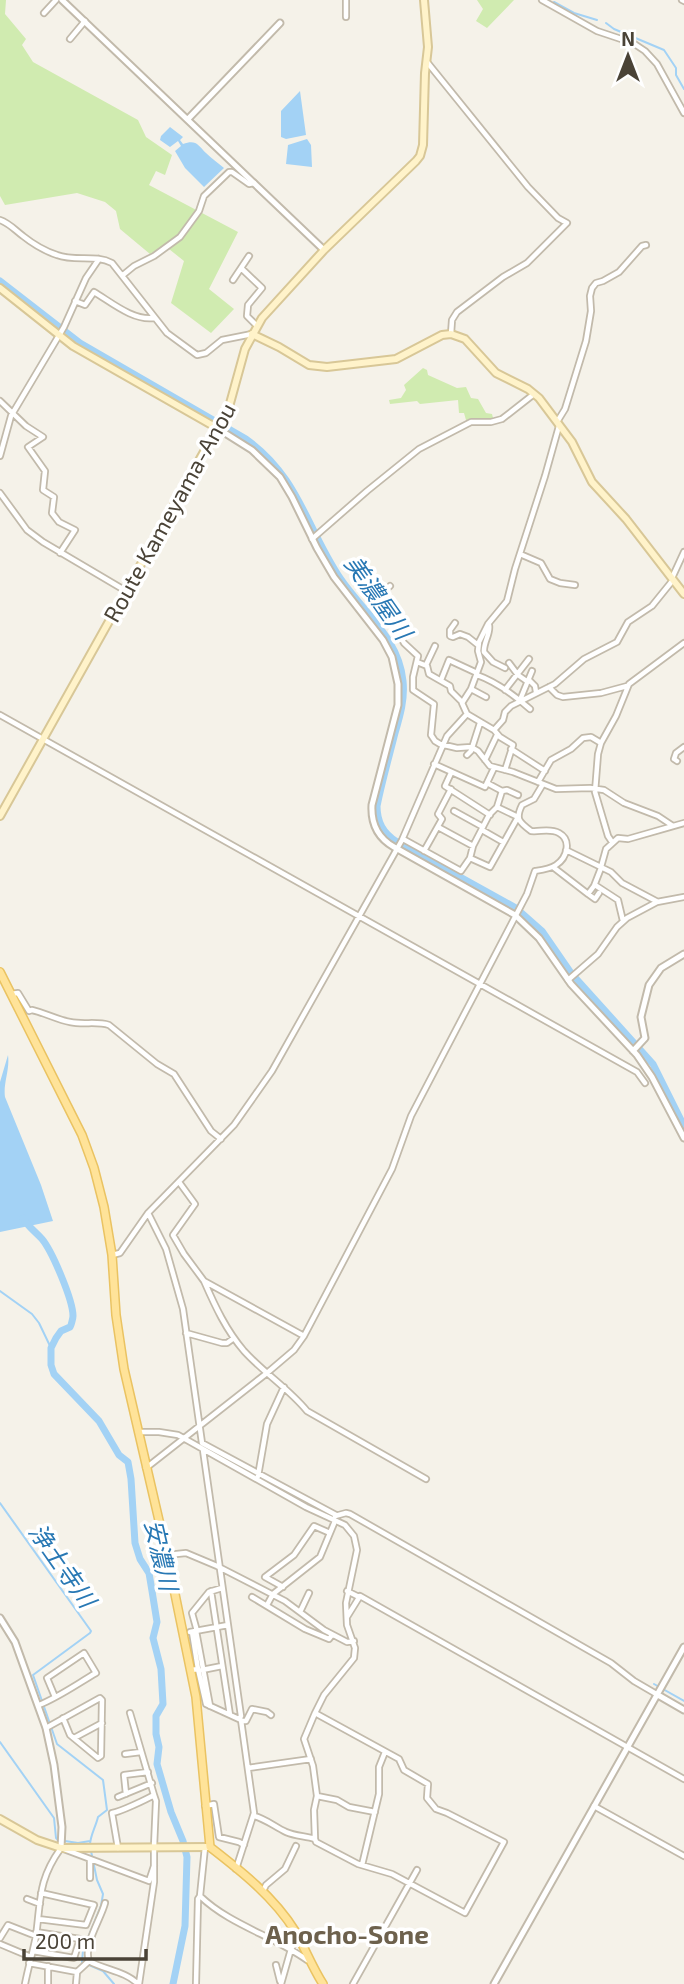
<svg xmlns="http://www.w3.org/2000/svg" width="684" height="1984" font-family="'Exo 2','Noto Sans JP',sans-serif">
<rect width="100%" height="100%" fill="#f5f2e9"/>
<path fill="#d0ebb0" d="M0,0H6L5,14L26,39L22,45L33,62L138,120L146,137L172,155L165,175L156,171L149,185L238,232L209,289L234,309L211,333L171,303L184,261L164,245L150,254L120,229L116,211L105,202L77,193L5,205L0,196Z
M477,0H514L487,28L476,21L483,9Z
M423,368L427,370L428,375L457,388L466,387L471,398L478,399L486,413L492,414L493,418L466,420L464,413H459L458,400L420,404L417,401L390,404L389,400L401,398L406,390L404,385Z"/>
<path fill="#a3d2f5" d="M300,91L306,135L286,139L281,137V111Z
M170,127L183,137L180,140L183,144C196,139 198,145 206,153C211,158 218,163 224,168L204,187L185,168L175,151L181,146L178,141L170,147L160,140L161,136Z
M307,139L311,145L312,167L286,164L288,145Z
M8,1055C10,1070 3,1083 5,1097L41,1185L53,1221L0,1232V1082Z"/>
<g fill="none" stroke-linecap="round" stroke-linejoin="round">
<path stroke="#a3d2f5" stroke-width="2" d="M554,2L574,13L597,20
M606,23L614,29L664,50L676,68V75L684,89
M0,1291L32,1314L39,1323L51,1348
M0,1503L91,1631L90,1633L33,1675L57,1744L103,1780L107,1810L98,1817C96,1826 90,1836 90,1845
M654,1684L684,1701
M0,1742L54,1818L56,1838L59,1841
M65,1841L78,1843L90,1841
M91,1851L97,1880L103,1894L101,1906L83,1950L82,1962L103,1971L114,1984"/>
<path stroke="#a3d2f5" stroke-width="7" d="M0,281L80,343L246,439C299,477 306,527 340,578C363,612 399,638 403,681C405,699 400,716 395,733C389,757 382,781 377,806C377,822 383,833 397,842L516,908L542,931L571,973L653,1064L684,1126
M23,1218C28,1227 35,1231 42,1239C52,1251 73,1300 73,1316C73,1318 71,1326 70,1327L61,1331L56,1338L51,1348V1365L54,1374L99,1421L119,1455L128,1462L131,1479L135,1543L140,1559L149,1573L152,1591L157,1622L153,1638L161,1669L163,1704L156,1716V1734L159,1747L157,1764L171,1812L183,1841L187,1857L185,1926L173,1984"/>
<g stroke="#c2baab" stroke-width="8">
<path id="minor" d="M542,0L597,31L633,43L645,51L657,64L684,113
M682,0L684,1
M44,13L56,0
M346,17V0
M70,39L85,21
M427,62L528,187L558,218L567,223L527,263L503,277L457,312L452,320L451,334
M0,220C9,223 15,230 23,236C33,244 45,251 57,255C75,262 95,254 112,263L167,333L197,355L206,353L222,340L252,334
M241,268L262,288L248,305L247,316L257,326
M123,275L134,266L154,256L180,237L199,211L204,196L229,172H232L249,184L254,183
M233,280L249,256
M75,301L85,305L94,292C111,302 133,321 154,318
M0,401L26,426L43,437L28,447L45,471L43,490L54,497L52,513L59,522L75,530L60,553
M557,422L565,409L586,341L591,311L590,296L592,288L596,283L603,281L619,272L642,246L646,245
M0,456L11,416L64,327L86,278L99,259
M0,493L27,530L43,542L126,591
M312,539L367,491L419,449L471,422H491L502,419L534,394
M520,554L541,563L550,579L560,583L575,585
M672,578L684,552
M390,586L377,597V602L390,618L404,643L418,656L413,677V690L434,704L431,735L435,741L440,744L457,748L471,747L478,751L490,766L513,772L556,789L590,788L604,790L624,803L658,816L673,826
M455,623L450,630V636L453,637L460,634L468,637L478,645
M489,625C491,633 483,643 484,652L493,662L505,668
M417,662L427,666L429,674L450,686L451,691L462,702
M509,663L518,675L528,682
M426,665L435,646
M477,675C497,682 514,695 530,709
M441,680L449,660L477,673
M529,680L535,686L536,692
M549,687L557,695L563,697L601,693L627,686
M471,689L486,697
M505,690L529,659
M520,700L532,671
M467,714L494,730L500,737L513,745L505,770
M0,715L637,1072L645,1083
M494,730L503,720L505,712L511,706L555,684L584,659L617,642L628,622L652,606L673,580
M511,749L545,771
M467,755L471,751L480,723
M485,760L497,735
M677,761L674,759L676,753L684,747
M434,764L485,787L494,768
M451,773L445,786L490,815
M538,782L551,760L571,749L583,738L591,737L601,743
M502,791L507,790L518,795
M454,811L483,827
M438,827L473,846
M482,830L503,842
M403,839L461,871L470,858L473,846L489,815L497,807L502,791L487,783
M612,842L608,836L595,792L598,754L601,743L616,716L629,684L684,643
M566,850L611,872L622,883L656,901
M424,851L442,819L438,814L451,789
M470,858L490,867L518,817L497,807
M553,867L588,894L594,886L601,868
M601,867L606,849L618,838L628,839L684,823
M595,885L618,900L623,921
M588,894L595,899L599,893
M568,980L598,954L617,927L627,918L657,902L684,897
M11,994L18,993L29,1011L32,1010C45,1013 58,1020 70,1022C83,1025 97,1021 109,1025L157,1064L174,1074L211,1131L221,1139
M179,1182L195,1204L173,1235L184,1254L204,1281L304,1336
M148,1213L166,1249L183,1309L202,1443L336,1515
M112,1255L120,1253L148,1213L234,1125L272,1071L402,840L447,736L467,714L462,703L471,689L481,662L478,651L479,642L488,624L507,601L515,569L545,476L559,426
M204,1281C215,1306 226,1330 244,1351C264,1373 289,1389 307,1411L426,1479
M186,1333L222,1343H227L234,1338
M138,1432H159L178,1435L306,1507L345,1525L354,1536L357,1550L346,1603L347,1625L355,1648L354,1658L324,1695L315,1713
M203,1450L241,1716L239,1719
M146,1468L267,1373L294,1350L304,1336L392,1169L411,1116L527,894L535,871C542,870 550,869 556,865C567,858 572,840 559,833C550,828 540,832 531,831C519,822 515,819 522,805L534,799L543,784
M258,1476L267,1424L284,1387
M335,1516L346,1513L350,1514L611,1663L634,1681L658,1695
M167,1555L186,1553L217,1566L285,1601L324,1630L347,1642L354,1641
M283,1587L265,1577L294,1555L314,1526L330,1533
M211,1591L230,1715
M347,1591L359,1597
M252,1597L305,1629L329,1639L332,1635
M267,1605L273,1594L320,1557L335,1521
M300,1612L309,1593
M347,1617L360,1596L684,1779
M196,1631L210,1706
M197,1631L192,1613L209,1592L222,1588
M190,1632L228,1625
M192,1632L198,1669
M192,1670L198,1669L206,1704L241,1720L254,1813L236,1869
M202,1670L222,1666
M39,1705C59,1697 77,1684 96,1673L84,1653L47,1678L55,1697
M241,1721H246L252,1709L267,1712L271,1715
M46,1728L100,1698L102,1700L101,1756L98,1758L70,1735L63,1718
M74,1738L102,1723
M125,1754L141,1752
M248,1768L311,1759
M126,1794L124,1775L148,1772
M154,1795L156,1801L154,1847
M317,1796L337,1800L349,1807L375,1812
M118,1797L152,1783
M205,1806L214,1804L219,1837L239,1842L244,1845
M594,1806L684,1856
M254,1816C266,1819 275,1827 286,1832C295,1836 305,1836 315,1839L316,1842L358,1864L392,1874L465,1913L504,1842L447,1813L436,1809L427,1798L428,1784L404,1770L399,1759L315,1713L304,1739L313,1766L317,1796L314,1810L315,1839
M118,1848L112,1813C120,1812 147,1799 154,1795L130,1713
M90,1860V1878
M362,1865L379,1794V1767L385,1752
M263,1891L266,1885L285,1869L296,1846
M200,1896C230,1925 274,1936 307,1960
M27,1899L40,1904
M38,1919L86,1925L94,1905L41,1893
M0,1938L8,1925L36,1936
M0,1944L31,1957
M33,1951L74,1958L80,1939L36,1932
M89,1961C83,1945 101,1919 105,1903
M29,1963L77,1972
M276,1965L280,1981
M48,1966V1984
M25,1984C28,1968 33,1952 36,1936C41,1899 38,1880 61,1848L149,1881L154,1866
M76,1984L77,1972L89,1961C105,1970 125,1971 138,1984
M139,1984L154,1882V1847
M196,1984L198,1899L200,1896L205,1847
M281,1984L291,1949L298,1937
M353,1984L417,1870"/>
</g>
<g stroke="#c2baab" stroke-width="9">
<path id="tertiary" d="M62,0L324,250
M188,119L280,23
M217,428L252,450L280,477L292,497L317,548L334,577L383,640L392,657L398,684V705L372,805C371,823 378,838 394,847L515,915L539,938L571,984L637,1055L652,1077L684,1138
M633,1051L645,1038L641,1017L649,985L661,968L684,954
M0,1618L15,1642L46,1728L54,1765L62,1827L61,1848
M658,1695L684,1710
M494,1984L684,1647"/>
</g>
<g stroke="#d8c797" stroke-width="10">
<path id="secondary" d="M0,288L73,346L217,428
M252,334L279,347L309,365L327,367L396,359L442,335L451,334L465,339L496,373L528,389L539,398L572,442L592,482L626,519L684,594
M0,816L229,407L245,349L262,318L324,250L416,161L420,156L423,145L425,73L428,47L424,0
M0,1819L37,1840L61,1848L210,1847"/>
</g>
<g stroke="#eac362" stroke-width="10">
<path id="primary" d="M0,972L82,1135L94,1168L104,1207L112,1255L116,1315L124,1369L167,1555L196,1697L210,1847C241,1871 274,1897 295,1931C305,1948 312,1967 323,1984"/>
</g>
<use href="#minor" stroke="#fff" stroke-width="4.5"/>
<use href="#tertiary" stroke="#fff" stroke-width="5"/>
<use href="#secondary" stroke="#fff3ca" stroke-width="6"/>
<use href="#primary" stroke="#ffe399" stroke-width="7"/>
</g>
<g text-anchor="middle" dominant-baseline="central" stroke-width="7" stroke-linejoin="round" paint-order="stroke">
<g font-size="23" fill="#4a4337" stroke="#fff">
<text transform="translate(169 512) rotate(-61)">Route Kameyama-Anou</text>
</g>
<g font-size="24" font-style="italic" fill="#2878b4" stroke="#fff">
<text transform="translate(379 597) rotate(55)">美濃屋川</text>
<text transform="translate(162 1555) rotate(77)">安濃川</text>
<text transform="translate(63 1565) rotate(55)">浄土寺川</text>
</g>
<g font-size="26" font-weight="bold" fill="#6d614d" stroke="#fff">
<text x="347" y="1933">Anocho-Sone</text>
</g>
</g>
<g transform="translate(628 56)" stroke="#ffffff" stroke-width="5" paint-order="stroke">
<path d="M0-5L12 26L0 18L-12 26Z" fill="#4a4337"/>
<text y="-10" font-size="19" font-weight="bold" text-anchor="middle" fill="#4a4337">N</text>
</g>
<path d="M24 1949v10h122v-10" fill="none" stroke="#4a4337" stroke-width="3.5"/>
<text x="35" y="1949" font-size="21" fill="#4a4337" stroke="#ffffff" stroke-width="5" paint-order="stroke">200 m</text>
</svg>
